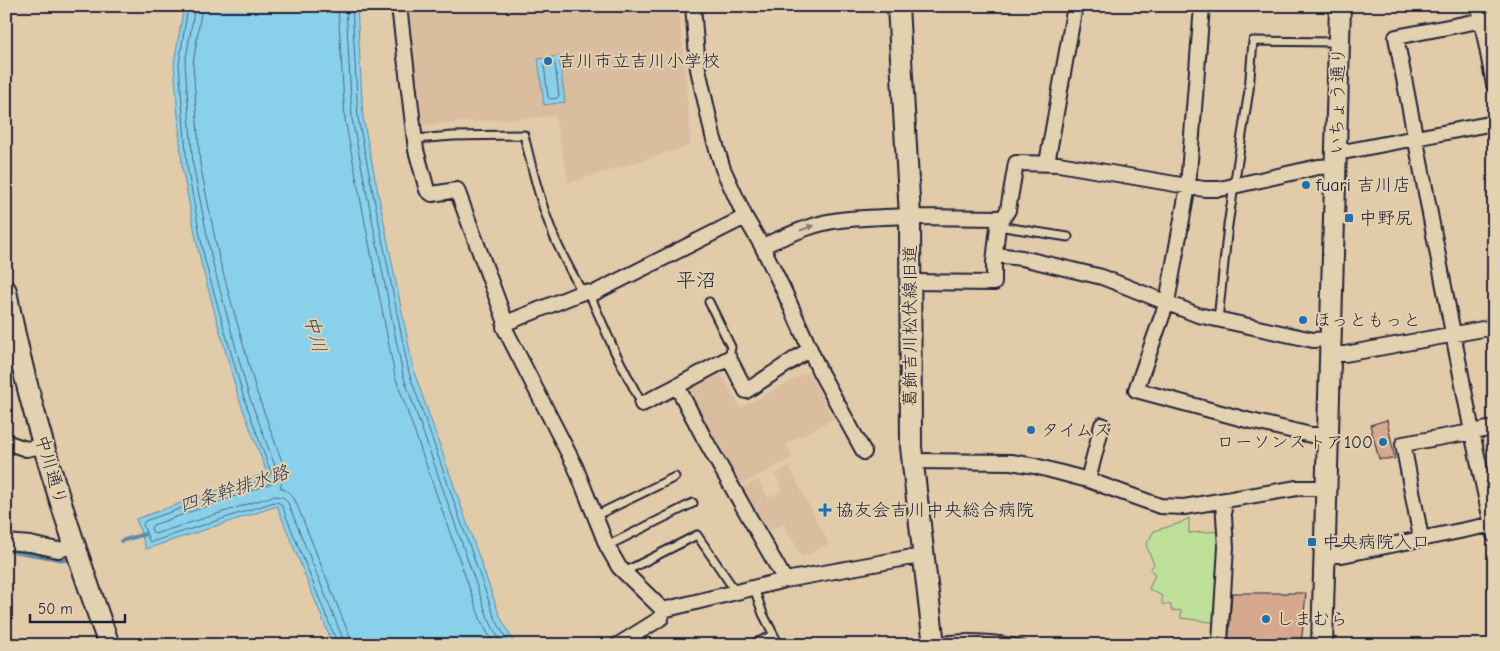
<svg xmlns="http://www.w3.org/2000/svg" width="1500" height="651" font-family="'Comic Neue','Klee One',sans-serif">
<rect width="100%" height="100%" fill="#e2cba9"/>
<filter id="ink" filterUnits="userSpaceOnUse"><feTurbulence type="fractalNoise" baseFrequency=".02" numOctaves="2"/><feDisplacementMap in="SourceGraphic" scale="10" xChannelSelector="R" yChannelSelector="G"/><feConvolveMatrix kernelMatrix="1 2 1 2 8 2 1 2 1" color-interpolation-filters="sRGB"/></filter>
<g filter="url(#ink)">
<path fill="#dabd9f" d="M406,6H679L691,145L569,183L555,116L420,125Z
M720,370L740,408L808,372L833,419L786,444L792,458L737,487L685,389Z
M789,467L829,544L802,557L784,524L765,533L742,488L758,480L768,498L783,490L775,474Z"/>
<path fill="#bddf98" stroke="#70806a" d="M1189,518V533L1222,531L1217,623L1181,618V611L1171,610V605L1162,604V596L1149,589L1155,574L1150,570L1154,564L1146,545L1154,531L1180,523Z"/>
<path fill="#89d1eb" stroke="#608ba5" d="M184,6H357L363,118L414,372L499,614L515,645H333L277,506L146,549L136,519L267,473L238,396L201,263L182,167L174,63Z
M559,56L565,102L544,105L538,59Z"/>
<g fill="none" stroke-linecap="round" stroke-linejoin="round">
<path stroke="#4b6881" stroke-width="1" d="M188,6L179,64L187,166L205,261L243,395L271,473L267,478L145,521L143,524L149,541L151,542L274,502L280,503L282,506L338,645
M195,6L185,64L193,165L212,260L248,393L278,474L275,480L270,484L153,525L151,528L153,533L155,534L273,496L283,497L288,503L343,639L344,645
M202,6L193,64L200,164L219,258L256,390L284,467L285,476L280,487L290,493L295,500L350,637L351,645
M338,6L345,120L395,376L481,621L494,645
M346,6L352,119L403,375L488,618L502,645
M352,6L358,118L409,373L494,616L509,645
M552,62L555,64L559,96L557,98L551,99L548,97L544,65L546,63Z"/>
<path stroke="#608ba5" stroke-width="4" d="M121,541L145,534
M6,550L65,560"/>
</g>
<path fill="#d6a88d" stroke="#22223b" d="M1387,420L1395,459H1379L1370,425Z
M1232,593H1306L1301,645H1228Z"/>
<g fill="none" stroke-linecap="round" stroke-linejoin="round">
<g stroke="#22223b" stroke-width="11">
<path id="lane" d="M415,139L453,136L524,135C532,168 540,202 553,234C561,254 572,273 582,292
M998,226L1068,237
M589,293L615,352L642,404
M709,302L731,347L729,358
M1218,320L1228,225L1249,90L1253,41L1337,42
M595,516L675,477
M607,546L693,503
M624,572L697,535L736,592
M754,588L763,614L779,645
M934,642C962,636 996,638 1023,645
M750,645L774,635"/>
</g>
<g stroke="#22223b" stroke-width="18">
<path id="street" d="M399,6L416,150L427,190L432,194L457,190L506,323L504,327L575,466L607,546L619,567L663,610L785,580L907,558L923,557
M693,6L698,69L713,136L723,169L745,217L762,246L784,291L820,372L864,452
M1202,6L1188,186L1167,302L1136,390L1247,420L1311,435H1327
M1479,6L1494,85
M1494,18L1396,37L1472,432L1494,535
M1337,151H1348L1494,123
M1047,163L1075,6
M910,217L1002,218
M762,246C787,236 813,223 840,220C863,217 887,217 910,216
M995,255L1022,258L1102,277L1198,315L1313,340L1331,339
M910,282L994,283V262L998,226L1008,210L1016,163L1059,164L1204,189H1220L1318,167L1337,166
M506,323L583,292L594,293L745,217
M1330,354H1345L1494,327
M677,386L729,358L746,391L810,349
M642,404L677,386L704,438L785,580
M6,442L26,449L43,446
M913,461L1011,462L1035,466L1088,480L1160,506L1184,507L1297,488H1327
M1088,480L1102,425
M1421,538L1403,444L1494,428
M6,542L30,544L58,550L74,546
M1325,555H1342L1494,524
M1220,642L1226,547L1223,501
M618,645L661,618L663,610"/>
</g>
<g stroke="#22223b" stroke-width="24">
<path id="secondary" d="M898,6L910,216L911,447L934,645
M6,291C29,412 68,529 109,645
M1322,645L1340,6"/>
</g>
<use href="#lane" stroke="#e3d2af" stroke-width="7"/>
<use href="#street" stroke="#e3d2af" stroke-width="14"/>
<use href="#secondary" stroke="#e3d2af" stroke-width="20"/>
</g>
<defs><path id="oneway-solid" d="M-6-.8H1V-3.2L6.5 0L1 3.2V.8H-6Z" transform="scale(1.25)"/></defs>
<use fill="#827a75" href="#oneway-solid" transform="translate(807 228) rotate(-19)"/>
</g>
<g fill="#1f6fb2" stroke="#e3d2af" stroke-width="2">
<circle cx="548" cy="61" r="5"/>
<circle cx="1306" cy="185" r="5"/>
<rect x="1344" y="213" width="10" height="10" rx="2.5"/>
<circle cx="1303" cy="320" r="5"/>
<circle cx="1031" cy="430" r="5"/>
<circle cx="1383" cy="442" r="5"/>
<path d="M822.5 502.5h5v5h5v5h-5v5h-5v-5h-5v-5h5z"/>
<rect x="1307" y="537" width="10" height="10" rx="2.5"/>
<circle cx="1266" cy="619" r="5"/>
</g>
<g text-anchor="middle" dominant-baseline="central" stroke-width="4" stroke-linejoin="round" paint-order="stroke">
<g font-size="18" fill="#22223b" stroke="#e3d2af" text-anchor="start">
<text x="558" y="61">吉川市立吉川小学校</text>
<text x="1316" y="185">fuari 吉川店</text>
<text x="1359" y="218">中野尻</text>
<text x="1313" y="320">ほっともっと</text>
<text x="1041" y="430">タイムズ</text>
<text x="1373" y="442" text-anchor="end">ローソンストア100</text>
<text x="836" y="510">協友会吉川中央総合病院</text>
<text x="1322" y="542">中央病院入口</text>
<text x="1276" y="619">しまむら</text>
</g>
<g font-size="18" fill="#22223b" stroke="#e3d2af">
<text transform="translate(1338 101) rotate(-89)">いちょう通り</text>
<text transform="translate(910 326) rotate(-90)">葛飾吉川松伏線旧道</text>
<text transform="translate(51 470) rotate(74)">中川通り</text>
</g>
<g font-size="19" font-style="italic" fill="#313c55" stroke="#e3d2af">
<text transform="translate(315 334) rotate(75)">中川</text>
<text transform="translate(234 489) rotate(-18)">四条幹排水路</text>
</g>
<g font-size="20" fill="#22223b" stroke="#e3d2af">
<text x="696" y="280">平沼</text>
</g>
</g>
<rect width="1500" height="651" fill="none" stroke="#e3d2af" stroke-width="25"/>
<rect x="12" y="12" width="1475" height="626" fill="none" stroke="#22223b" stroke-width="2" filter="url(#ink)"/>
<path d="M30 614v8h95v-8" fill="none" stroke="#22223b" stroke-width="2.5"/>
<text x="38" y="614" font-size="15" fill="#22223b" stroke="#e3d2af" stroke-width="4" paint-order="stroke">50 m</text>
</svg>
